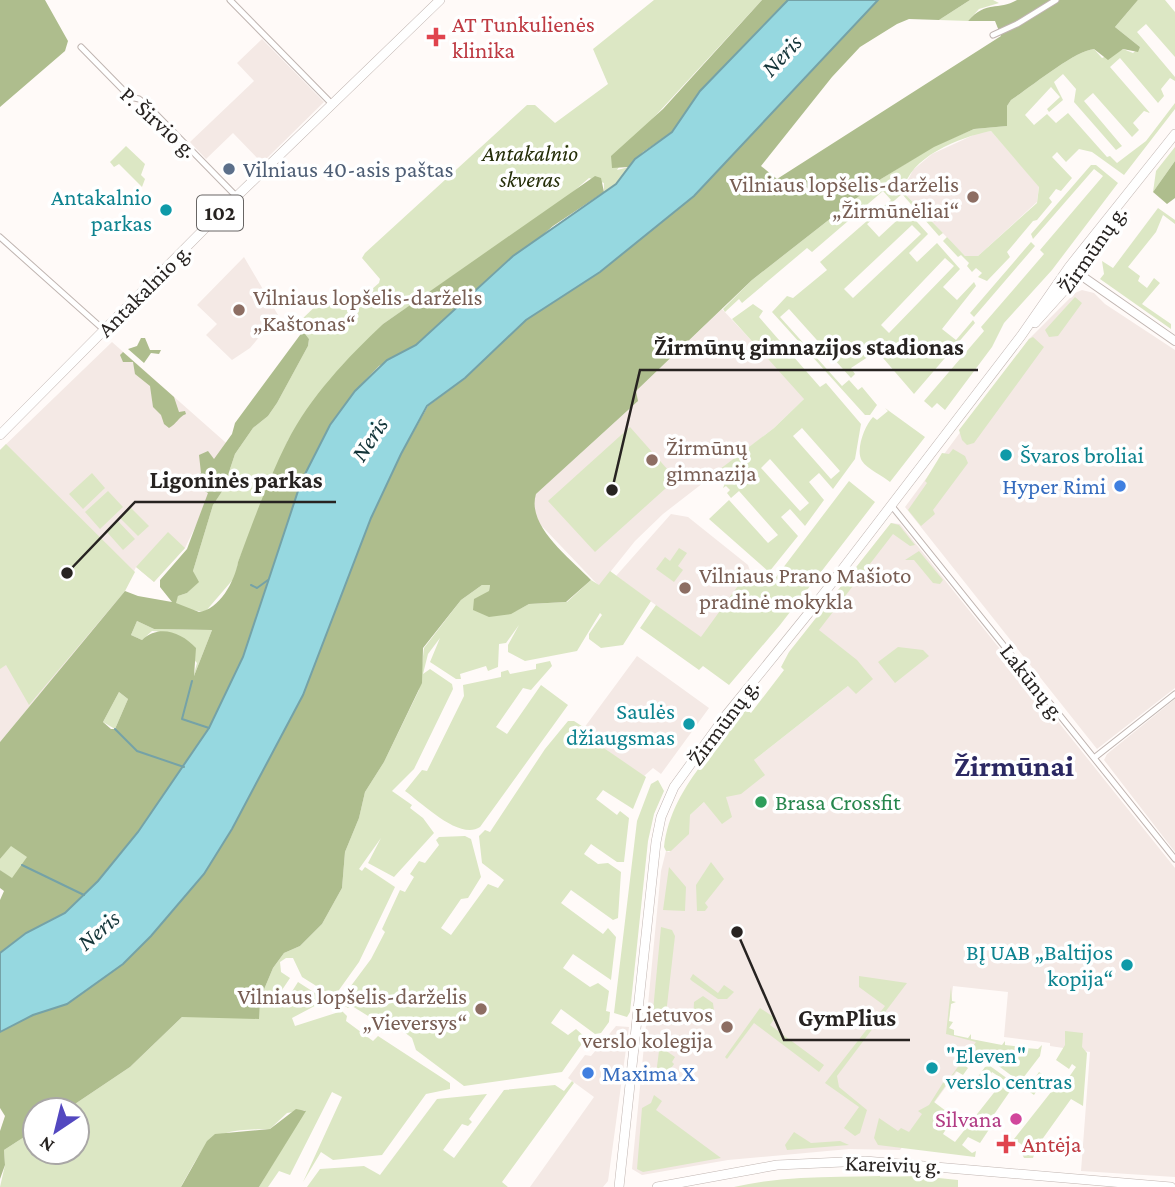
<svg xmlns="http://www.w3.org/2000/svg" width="1175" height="1187" font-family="'Crimson Pro',serif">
<rect width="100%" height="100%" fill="#fffaf8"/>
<path fill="#f4e9e5" d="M262,39L324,102L262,163L233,133L206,159L190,142L254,81L237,63Z
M991,131L1039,186L1037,202L978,256H965L903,192L904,188L913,170L932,154L978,133Z
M244,257L278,315L250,348L232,360L206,335L217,324L197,305Z
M1082,290L1094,293L1105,304L1175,350V688L1097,749L905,507L1029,339L1075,293Z
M722,309L805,398L774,428L663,514L635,541L599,586L538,522L532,504L536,494L637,402L636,391Z
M112,342L233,449L185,548L154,582L136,567L125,591L0,742V450Z
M671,514L688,517L748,565L750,571L701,638L616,576Z
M891,523L900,524L1175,868V1177L1081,1171L1090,1052L1050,1046V1043L1004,1037L1008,992L953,986L947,1034L979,1041L900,1150L849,1149L728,1160L642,1175L632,1169L661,871L666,851L669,852L679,842L687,832L690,815L704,802L727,805L726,797L754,760L848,686L811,625Z
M637,656L709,708L661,774L653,768L643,777L588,736L590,732L584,728Z
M1175,699V852L1104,760L1107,754Z
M616,1026L629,1027L608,1181L603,1187H530L594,1097L568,1078L585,1055L591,1056Z"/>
<path fill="#dce7c4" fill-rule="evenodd" d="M654,0H762L646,126L617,170L629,167L616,184L604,192V183L589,178L566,198L383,324L325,386L288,440L238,562L236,576L205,612L185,609L175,603L178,596L187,593L198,582L193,571L213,505L223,490L235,454L253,428L268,416L277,403L308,346L309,339L299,325L300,321L324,298L342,310H348L379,283L380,279L362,258L365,253L527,105H535L555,123L608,84L593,49Z
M970,0H993L999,3L979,9L968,21L939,20Z
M1138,0H1165L1175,12V57L1146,24L1137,32L1175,77V81L1170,78L1161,89L1164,96L1158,103L1120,58L1110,67L1150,113L1144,111L1133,123L1139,130L1132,137L1093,93L1084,101L1122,146L1116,150L1074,102L1076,89L1063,74L1054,82L1063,100L1049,112L1047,109L1060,97L1051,87L1025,115L1034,125L1047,114L1056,123L1068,113L1107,157L1110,156L1117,163L1146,141L1175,103V109L1124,175L1092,152L1079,149L1066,162L1057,152L1052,157L1072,178L1061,191L1056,189L1049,198L1052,202L1037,220L1033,221L1007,252L1010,257L987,281L978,277L982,273L976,268L972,272L967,266L969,263L961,255L958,257L943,241L947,237L965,256H978L1037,203L1039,187L991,131C960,137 908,157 903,192L943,233L939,236L902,194L867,224L879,237L907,211L928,234L909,253L917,262L937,243L960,269L943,287L957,300L974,282L976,286L942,329L956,340L973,320L975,323L914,394L877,351L851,368L855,374L851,378L789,309L780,317L842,386L849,380L858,390L862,387L877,405L870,415H865L772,312L787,296L793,298L827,270L820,262L891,200L883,191L812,252L807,248L742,303L739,299L725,312L723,309L752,280L881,179L934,146L974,129L1007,126V106L1011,100C1031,87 1074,51 1094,49L1102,58L1123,49L1133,53L1140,47L1115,27ZM912,225L921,234L853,298L844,289ZM945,258L954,266L889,333L881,325Z
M126,146L145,164L141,175L145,179L142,187L119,164L114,167L110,162Z
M1175,147V161L1153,192L1156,171Z
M1091,165H1096L1118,183L1052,270L1004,323L992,347L945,410L937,403L932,408L924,401L984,331L981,327L1044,254L1040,250L1103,176L1094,169L1033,239L1031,234Z
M1158,208L1175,220V224L1163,215L1156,232L1128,267L1140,276L1138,281L1147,288L1154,278L1160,283L1142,304L1171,324V329L1100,279L1104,274L1102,261L1113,268Z
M1031,242L1035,246L974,317L970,313Z
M1075,297L1082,303L1058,336L1049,337L1045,330Z
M753,304L763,311L759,317L820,387L826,383L861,424L855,459L833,489L819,473L809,482L824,500L805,526L790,509L781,517L798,536L769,572L709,519L729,500L768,543L778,535L739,491L731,498L727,493L730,490L726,486L723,488L725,483L711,476L774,428L804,399L732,319ZM802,428L840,471L831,479L793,436ZM770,459L809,503L800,511L761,468Z
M1033,337L1044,347L974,443L967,445L962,440L959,430L1029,339Z
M885,408L925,437L890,482C883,476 867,469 862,461C855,450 865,425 873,417L877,420L888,411Z
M630,427L676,479L595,552L548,501Z
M6,444L135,572L125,591L29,705L6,665L0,669V450Z
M953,449L965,456L968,463L933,510L935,514L921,526L908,510L927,483L925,481L942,453L949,454Z
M92,473L105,488L83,509L69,494Z
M849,481L875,502L780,625L729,685L703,666L699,670L640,628L656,605L701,637L748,572L770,585Z
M108,491L123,507L100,529L85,512Z
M131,508L149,526L138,536L120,518Z
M117,520L135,539L123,550L106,531Z
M891,523L899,525L915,545L910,546L893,534L819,630L857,660L873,679L856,694L848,686L754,760L765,775L741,794L726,797L732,817L722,824L704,802L690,815L689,834L671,851H666L664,847C670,792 714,751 746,709L751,713L784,670L781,667L789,652Z
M168,532L185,548L154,582L136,567Z
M679,548L687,553L678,566L683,570L674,582L656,569L665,557L670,561Z
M919,551L943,580L940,584L933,583L914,560H905Z
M610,571L651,601L623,645L601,648L589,639V634L602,615L600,613L577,651L525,661L508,652V645L519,625L506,643L499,644L498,667L488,671L486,666L460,674L461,679H456L430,662L440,638L428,654L423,674L430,669L452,684L453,689L414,769L392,791L412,805L410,808L423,818L434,833L394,877L368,863L381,838L359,869L362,871L365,867L395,887L359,962L334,997L302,977L293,958H286L280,962L281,972L290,978L276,999L284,1004L298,982L326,1000L292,1018L295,1026L342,1011L347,1016L346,1021L373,1041L378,1036L450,1083V1089L426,1094L382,1155L333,1160L321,1152L303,1182L342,1097L332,1092L290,1175L279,1171L268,1187H259L305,1110L287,1113L270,1129C208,1130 210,1136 181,1187H0L5,1165L4,1150L35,1130V1152H77V1110H66L130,1067L182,1017L260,999L273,968L284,953L300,946L322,924L342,888L345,852L359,818L365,792L384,762L419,690L424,648L461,600L482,585H490L489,591L516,611L529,604L567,602L591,580L599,585Z
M137,621L154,629L212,630L192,681L197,663C183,647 174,632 152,631L142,640L131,635Z
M898,647L923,650L929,656L895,683L878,662Z
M550,661L552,666L531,690L523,688L496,727L507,734L541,685L568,705L480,827C460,841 422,803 405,791L422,770L427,771L464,696L463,685L501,677V672L508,670L510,674L536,669V664Z
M119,692L128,699L115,729L103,722Z
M568,721H574L591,732L588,737L646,777L633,809L603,790L596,799L617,815L620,811L629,818L624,862H617L591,844L584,854L598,864L608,863L621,872L618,918L613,920L571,890L561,903L603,934L608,928L616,937L611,980L573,954L563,968L590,987L598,983L609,991L606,1011L610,1012L609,1022L601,1033L595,1034L561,1009L551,1023L568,1035L576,1029L586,1038L562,1072L464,1086L416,1050L412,1038L400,1029L393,1033L381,1029V1024L352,1006L348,1008L339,1002L371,959L385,932L382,929L400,890L405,892L414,877L410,874L419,861L425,863L439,845L436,840L439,837L465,836L471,839L481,877L468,898L461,899L441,928L451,935L488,884L498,888L504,880L482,863L479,836L485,830L490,832L545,749Z
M658,780L664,791L654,814L648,841L630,1012L627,1017L614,1013L637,821L651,784Z
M11,845L28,857L12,879L0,870V859Z
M711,862L724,879L705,903L708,907L705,911H697L696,885Z
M669,867L686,887L685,911L663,910Z
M661,927L672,930L675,936L665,1023L652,1021Z
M693,974L718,993L724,985L734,992L727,999H718L692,981L690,979Z
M859,976L907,983L837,1076L839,1087L867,1110L860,1133L855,1136L844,1128L859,1107L825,1083L885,1006L859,987Z
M951,987L952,1001L956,1002L951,1004L949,1021L953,1022L949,1028L954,1030V1035L968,1038L971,1034V1039L1002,1045L1005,1041V1045L1023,1047L1024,1043L1025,1048L1038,1049L1042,1045L1040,1056L1020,1082L980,1052L970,1065L964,1062L963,1064L968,1068L963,1075L956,1071L934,1102L954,1117L943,1134L955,1142L1004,1080L992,1072L982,1087L974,1082L985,1067L990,1066L1015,1084L993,1116L996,1119L980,1143L968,1137L962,1145L972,1153L976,1151L975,1157L878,1145L874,1138L879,1118L898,1131L901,1128L909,1132L922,1114L918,1111L929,1105L946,1078L949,1079L976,1042L946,1034Z
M703,996L713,1003L714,1011L711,1016L693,1022L694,1002Z
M760,1008L775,1018L770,1025L824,1065L819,1072L754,1023L727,1059L725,1057Z
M1065,1031L1083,1033L1082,1047L1087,1053L1083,1106L1071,1099L1036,1148L1033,1158H1024L1022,1154L1025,1147L1014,1139L1055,1087L1044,1079L1034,1095L1027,1090L1039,1072L1062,1087L1076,1067L1072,1064L1069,1069L1056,1060L1065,1045Z
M665,1050L675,1057L672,1062L674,1064L660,1084L655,1082L659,1051Z
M572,1081L574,1083L502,1182L508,1187H307L320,1169L364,1166L380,1175L437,1099L487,1094L469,1119L472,1122L468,1126L462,1124L443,1150L454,1158L504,1090L555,1085L564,1091Z
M654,1095L662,1101L656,1110L721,1158L643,1172L637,1169L642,1108L651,1103Z
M794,1132L811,1143L840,1141L849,1145L787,1150L785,1145Z
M919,1176L958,1180V1187H734C793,1173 858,1178 919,1176Z"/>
<path fill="#aebd8d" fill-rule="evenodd" d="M0,0H45L68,41L65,51L0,107Z
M762,0H788L700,91L672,132L643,152L629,167L612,168L611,156L663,109Z
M878,0H970L939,20L909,19L897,24L860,47L832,77L761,166L777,179L1001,36L995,21H968C986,0 998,11 1017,0H1138L1115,27L1140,47L1138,52L1123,49L1108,60L1094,49C1074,51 1031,87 1011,100L1007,106V126L974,129L934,147L881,179L752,280L636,391L638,401L536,494C526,526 571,559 591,580L566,602L529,604L511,614L489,617L473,610L474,599L489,591L490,585H482L461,600L423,648L422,683L384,762L365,792L359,818L345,852L342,888L322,924L300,946L284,953L273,968L260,999L259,1019L182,1017L130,1067L66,1110H35V1130L4,1150L5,1165L0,1179V1131L5,1116L0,1108V1032L33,1015L67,1004L123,964L151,936L204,874L232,829L303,695L371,518L401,454L428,406L465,378L526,320L600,272L694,196Z
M1175,161V198L1167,204L1153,192Z
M595,176L601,178L604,192L553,226L416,345L379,366L355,391L330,425L301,482L243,657L209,728L138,832L98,881L65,913L26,933L0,953V900L4,891L0,888V870L12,878L27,857L11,846L0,859V742L125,591L138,596L172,602L160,587V580L187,549L208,493L198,487L195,479L201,473L199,455L208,451L214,459L232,434L235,423L303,331L309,339L308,346L277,403L268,416L253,428L235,454L223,490L213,505L193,571L199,582L187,593L178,596L176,603L199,612C219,610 235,581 238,562C253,522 268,480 287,442C310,397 347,358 383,324ZM137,621L154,629L212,630L194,676L196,648C181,632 159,624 142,640L131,635ZM119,692L128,699L115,729H111L103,722Z
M141,338H145L150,350H161L159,354L151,353L144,363L128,349L137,346Z
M123,352L174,397L179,412L185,411L186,414C178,417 177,424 169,428L164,424L161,415L153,407L150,386L135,374L133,362H123L120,355Z
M296,1109L306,1111L259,1187H181L207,1141L215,1134L270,1129Z"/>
<path fill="#96d8e0" stroke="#75a2a7" stroke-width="2" d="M788,0H878L694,196L600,272L526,320L465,378L427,406L401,454L371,518L303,695L232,829L204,874L151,936L123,964L67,1004L33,1015L0,1032V953L26,933L65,913L98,881L138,832L209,728L243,657L301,482L330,425L355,391L387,360L416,345L513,256L616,184L635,159L672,132L700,91Z"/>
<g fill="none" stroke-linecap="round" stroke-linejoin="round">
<path stroke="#75a2a7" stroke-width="2" d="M251,585L257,588L268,580
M192,681L182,719L209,728
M115,729L137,751L184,767
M22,865L84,895"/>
<g stroke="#c0b5b1" stroke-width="7">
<path id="street" d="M230,0L332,104
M993,35L1017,24L1056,0
M81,47L130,97L139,99L148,106L236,196
M0,237L104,330
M891,505L1175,859
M1094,758L1175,694"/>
</g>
<g stroke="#c0b5b1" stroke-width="10">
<path id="secondary" d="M1079,274L1175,341"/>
</g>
<g stroke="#c0b5b1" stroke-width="10">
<path id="primary" d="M1035,323L1079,274L1113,221
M0,435L233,200L440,0
M619,1187L656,842L661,817L674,787L727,714L808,614L1021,336L1069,267L1175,134
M657,1187L777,1165L865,1161L1171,1187"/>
</g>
<use href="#street" stroke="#fff" stroke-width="5"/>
<use href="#secondary" stroke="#fff" stroke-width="8"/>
<use href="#primary" stroke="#fff" stroke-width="9"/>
</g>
<g fill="#e0444e" stroke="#fff" stroke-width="2.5">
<path d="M432.5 26.5h7v7h7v7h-7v7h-7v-7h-7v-7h7z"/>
<path d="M1002.5 1133.5h7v7h7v7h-7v7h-7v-7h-7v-7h7z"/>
</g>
<circle fill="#5c6f8a" stroke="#fff" stroke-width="2.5" cx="229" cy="169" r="7"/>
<g fill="#8d6e63" stroke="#fff" stroke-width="2.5">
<circle cx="973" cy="197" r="7"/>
<circle cx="239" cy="310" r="7"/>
<circle cx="652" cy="460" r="7"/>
<circle cx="685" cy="588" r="7"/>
<circle cx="481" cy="1009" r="7"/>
<circle cx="727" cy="1027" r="7"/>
</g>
<g fill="#0f9aa8" stroke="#fff" stroke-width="2.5">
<circle cx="166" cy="210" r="7"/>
<circle cx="1006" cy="455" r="7"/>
<circle cx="689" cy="724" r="7"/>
<circle cx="1127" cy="965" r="7"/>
<circle cx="932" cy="1068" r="7"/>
</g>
<g fill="#3f7fe0" stroke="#fff" stroke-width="2.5">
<circle cx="1120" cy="486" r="7"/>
<circle cx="588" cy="1073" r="7"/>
</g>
<circle fill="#2e9e5b" stroke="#fff" stroke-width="2.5" cx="761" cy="802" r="7"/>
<circle fill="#d1479c" stroke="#fff" stroke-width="2.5" cx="1016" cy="1119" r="7"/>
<g text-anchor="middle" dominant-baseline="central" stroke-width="7" stroke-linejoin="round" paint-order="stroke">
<rect fill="#fff" stroke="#686564" stroke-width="2" x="197" y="195.5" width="46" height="35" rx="5"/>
<g font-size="21" font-weight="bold" fill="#272321">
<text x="220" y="213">102</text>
</g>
<g font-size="23" fill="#be3a42" stroke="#fff" text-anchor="start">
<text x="452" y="24">AT Tunkulienės<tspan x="452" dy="26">klinika</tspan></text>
<text x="1022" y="1144">Antėja</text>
</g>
<g font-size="23" fill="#272321" stroke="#fff">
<text transform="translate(159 122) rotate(42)">P. Širvio g.</text>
<text transform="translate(1092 249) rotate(-55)">Žirmūnų g.</text>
<text transform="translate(144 290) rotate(-45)">Antakalnio g.</text>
<text transform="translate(1033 682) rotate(52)">Lakūnų g.</text>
<text transform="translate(723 722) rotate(-53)">Žirmūnų g.</text>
<text transform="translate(893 1164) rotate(2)">Kareivių g.</text>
</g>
<g font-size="23" font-style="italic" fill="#252e08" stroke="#fff">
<text x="530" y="153">Antakalnio<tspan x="530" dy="26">skveras</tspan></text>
</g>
<g font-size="23" fill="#4e5e75" stroke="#fff" text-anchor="start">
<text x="243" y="169">Vilniaus 40-asis paštas</text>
</g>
<g font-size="23" fill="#785e54" stroke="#fff" text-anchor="end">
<text x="959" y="184">Vilniaus lopšelis-darželis<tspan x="959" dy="26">„Žirmūnėliai“</tspan></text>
<text x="253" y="297" text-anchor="start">Vilniaus lopšelis-darželis<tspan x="253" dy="26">„Kaštonas“</tspan></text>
<text x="666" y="447" text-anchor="start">Žirmūnų<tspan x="666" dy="26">gimnazija</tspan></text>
<text x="699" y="575" text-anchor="start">Vilniaus Prano Mašioto<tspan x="699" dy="26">pradinė mokykla</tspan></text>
<text x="467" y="996">Vilniaus lopšelis-darželis<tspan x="467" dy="26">„Vieversys“</tspan></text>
<text x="713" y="1014">Lietuvos<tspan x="713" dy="26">verslo kolegija</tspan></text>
</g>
<g font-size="23" fill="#0d838f" stroke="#fff" text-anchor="end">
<text x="152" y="197">Antakalnio<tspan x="152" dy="26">parkas</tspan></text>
<text x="1020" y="455" text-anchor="start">Švaros broliai</text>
<text x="675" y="711">Saulės<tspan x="675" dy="26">džiaugsmas</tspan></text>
<text x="1113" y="952">BĮ UAB „Baltijos<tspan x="1113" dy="26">kopija“</tspan></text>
<text x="946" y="1055" text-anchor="start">"Eleven"<tspan x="946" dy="26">verslo centras</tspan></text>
</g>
<g font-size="23" fill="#366cbe" stroke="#fff" text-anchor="end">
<text x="1106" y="486">Hyper Rimi</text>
<text x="602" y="1073" text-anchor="start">Maxima X</text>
</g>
<g font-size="23" fill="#27864d" stroke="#fff" text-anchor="start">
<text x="775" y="802">Brasa Crossfit</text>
</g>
<g font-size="23" fill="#b23c85" stroke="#fff" text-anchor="end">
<text x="1002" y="1119">Silvana</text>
</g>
<g font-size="24" font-style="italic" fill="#133438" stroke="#fff">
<text transform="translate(781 55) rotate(-47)">Neris</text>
<text transform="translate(369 439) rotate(-57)">Neris</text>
<text transform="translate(98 930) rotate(-41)">Neris</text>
</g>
<g font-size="30" font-weight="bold" fill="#2b2862" stroke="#fff">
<text x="1014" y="765">Žirmūnai</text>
</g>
</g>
<path fill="none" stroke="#272321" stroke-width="2.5" d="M612 490L640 370H978M67 573L135 502H336M737 932L784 1040H910"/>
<g fill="#272321" stroke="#fff" stroke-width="2.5">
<circle cx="612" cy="490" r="7"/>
<circle cx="67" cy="573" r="7"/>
<circle cx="737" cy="932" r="7"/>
</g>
<g font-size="24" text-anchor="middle" font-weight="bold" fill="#272321" stroke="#fff" stroke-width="7" stroke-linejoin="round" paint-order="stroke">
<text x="809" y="355">Žirmūnų gimnazijos stadionas</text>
<text x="236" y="488">Ligoninės parkas</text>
<text x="847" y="1026">GymPlius</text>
</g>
<g transform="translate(56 1131) rotate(215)"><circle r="33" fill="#ffffff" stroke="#a9a7a6" stroke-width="2"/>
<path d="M0-5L12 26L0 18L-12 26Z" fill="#5348c0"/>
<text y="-10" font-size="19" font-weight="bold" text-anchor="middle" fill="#272321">N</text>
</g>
</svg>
